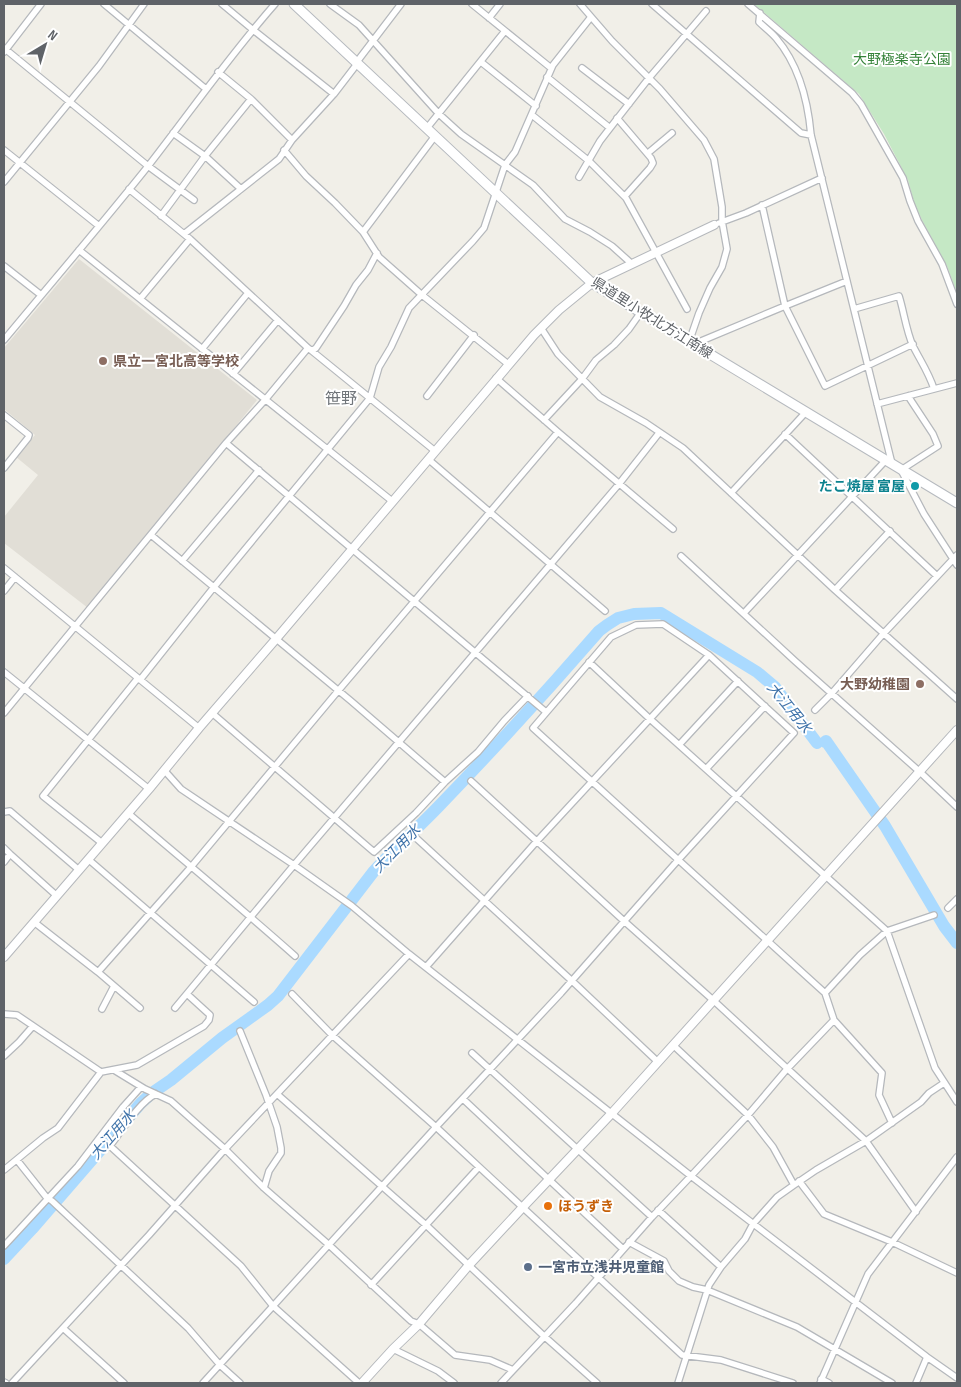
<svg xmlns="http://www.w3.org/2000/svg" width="961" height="1387" font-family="'Sofia Sans Condensed','Noto Sans JP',sans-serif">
<rect width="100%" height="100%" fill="#f1efe8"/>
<path fill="#e1ded6" d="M79,259L257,400L88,608L4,543V517L38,475L16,457L35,435L4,409V348Z"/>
<path fill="#c5e8c5" d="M754,4H957V293L947,266L922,220L914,202L908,180L884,134L859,94Z"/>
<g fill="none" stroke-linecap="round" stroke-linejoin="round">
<path stroke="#aadaff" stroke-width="12" d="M825,742L826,741L885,826L944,926L957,943
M4,1259L32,1229L141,1103L152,1093L171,1080L222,1038L268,1005L278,996L374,871C395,848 418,828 439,806C494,749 547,691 599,631L607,625L618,618L634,614L661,613L757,672L775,687L817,743"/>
<g stroke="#b5b8bc" stroke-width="8">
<path id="minor" d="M104,4L206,89
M222,4L252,29L334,94
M330,4L359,25L439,114L461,134L533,185L565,219L590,232L612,246L632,264
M472,4L551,68
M580,4L612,41L660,89L704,140L714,159L722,207V221L727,249L722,267L710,288L699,313L689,342
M652,4L801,133L811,135
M748,4L852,93L861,104L903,178L910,201L918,221L942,264L957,304
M760,13L759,22C764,27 771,32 776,38C799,65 808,101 811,135L892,464
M489,18L500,4
M4,48L148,166L194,200
M4,52L41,4
M481,62L536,106
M356,63L401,4
M582,68L629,104
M218,72L251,99L292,140
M547,77L610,128
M532,115L589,161L626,198L687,309
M617,118L651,158L653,163L650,168L625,196
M427,128L505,31
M173,133L205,156L241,189
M4,150L99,226
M284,150L306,176L335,203L363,232L379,257L422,295L508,364
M648,153L672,133
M579,177L600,141L610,128L649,78L706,11
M4,182L99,66L144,4
M129,189L190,239L308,348L312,351L316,348L344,306L356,285L368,270L377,253
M762,205L785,306L825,386L913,344
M161,216L205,156L251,99
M719,223L746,213L822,178
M363,232L435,136
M184,234L279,159L292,140L334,94L357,64
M79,250L392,501
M4,266L41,295
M140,299L190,239
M854,309L899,296C904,312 906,330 913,346C920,360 929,373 934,389
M541,328L558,354L600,397L646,423L683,448L835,590L957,699
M4,340C52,282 102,224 149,165C191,111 230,55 275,4
M694,344L785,306L847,281
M202,349L248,293
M312,351L435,451
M233,374L278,320
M496,378L558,432L673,529
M427,396L474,335
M908,396L933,434L938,446L901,470L924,514L957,565
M877,404L957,383
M4,415L29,435L28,438L4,468
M544,420L582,379L596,360L614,345L629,329L641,312
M785,434L937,576
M226,443L546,712
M428,459L605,611
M731,493L806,412
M151,535L351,701L445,782
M681,556L795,661L920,772L957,807
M182,561L259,470
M4,568L199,728
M835,590L890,531
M4,591L15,577
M744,613L886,460
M589,662L650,719L887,931L935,1068L957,1102
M4,672L149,789
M140,680L214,587L370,398L379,367L391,347L409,308L473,241L484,228L505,165L515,152L553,65L591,17
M815,710L832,693L884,633L957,555
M4,713L226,443L265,400L308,348
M212,713L374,852L416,813L445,782L478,752L504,721L528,696
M679,745L738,681
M706,769L765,706
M164,770L181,789L294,865L352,906L409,954L691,1176L927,1357L957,1378
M471,781L624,921L713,1000L866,1141L916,1212
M4,812L10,811L79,870
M128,813C184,861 240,907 295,956
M415,837L571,980L658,1062
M102,843L43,796L138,678
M4,848L10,854
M88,859L254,1002
M4,862L10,854L57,896
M948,908L957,899
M34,922L98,972L140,1008
M426,967L537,841L709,655
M98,972L191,867L338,691L558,432
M825,993L860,955L887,931L934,915
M292,994L332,1035L436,1127L682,1355L721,1360L793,1383
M175,1008L294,865L619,484L659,433
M102,1009L114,986
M4,1014L17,1015L101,1072
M240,1031L266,1095L277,1127L281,1148V1153L269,1171L264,1188
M673,1045L748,1115L773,1147L794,1185
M472,1053L652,1217
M4,1056L19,1042L33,1026
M114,1070L145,1089L171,1101L225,1149L264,1188L328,1244L411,1321L419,1324L455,1355L490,1360L513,1370
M156,1094C140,1101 121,1132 110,1146L241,1266L273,1306L359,1383
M277,1094L426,1225L545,1337L597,1383
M463,1099L623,1249
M17,1160L47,1198L52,1201L188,1328L220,1365L240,1383
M4,1170L43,1138L58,1128L101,1072L137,1065L204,1026L209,1020L210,1015L187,994
M799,1181L824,1214L892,1242L957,1273
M658,1210L721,1267
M629,1242L664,1261L669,1271L679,1281L693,1287L707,1290L797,1327L892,1383
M4,1246L78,1166L123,1107L141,1087
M371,1285L479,1167
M63,1328L124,1383
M393,1349L438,1371L454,1383
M821,1379L829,1383
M4,1382L6,1383
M12,1383L149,1235L225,1149L409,954
M203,1383L436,1127L561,993L679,859L794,733L709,655L663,624L636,625L611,637L533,728L825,993L834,1020L882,1073L879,1095L892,1123
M501,1383L576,1303L652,1217L691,1176L748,1115L787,1069L834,1020
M678,1383L709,1285L721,1267L745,1239L753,1224L777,1197L794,1185L816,1170L866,1141L921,1102L929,1093L944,1083
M820,1383L868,1274L957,1157
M916,1383L927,1357"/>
</g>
<g stroke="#b5b8bc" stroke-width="10">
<path id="tertiary" d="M4,957L149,789L199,728L276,639L534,335L559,310L592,283L714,225
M362,1383L393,1349L419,1324L469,1265L523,1207L612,1113L957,730"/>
</g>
<g stroke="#b6babf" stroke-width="11">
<path id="secondary" d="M294,4L592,283L957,503"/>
</g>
<use href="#minor" stroke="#fff" stroke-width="5.5"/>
<use href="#tertiary" stroke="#fff" stroke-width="8"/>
<use href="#secondary" stroke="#fff" stroke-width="9"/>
</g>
<g fill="#8d6e63" stroke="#fff" stroke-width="2">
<circle cx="103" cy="361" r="5"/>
<circle cx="920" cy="684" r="5"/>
</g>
<circle fill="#0f9aa8" stroke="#fff" stroke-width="2" cx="915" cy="486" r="5"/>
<circle fill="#e8710a" stroke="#fff" stroke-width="2" cx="548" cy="1206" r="5"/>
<circle fill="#5c6f8a" stroke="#fff" stroke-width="2" cx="528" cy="1267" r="5"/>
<g text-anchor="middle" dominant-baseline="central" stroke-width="4" stroke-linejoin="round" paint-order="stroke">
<g font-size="14" fill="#348238" stroke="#fff">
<text x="902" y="59">大野極楽寺公園</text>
</g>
<g font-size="14" fill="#5f6368" stroke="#fff">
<text transform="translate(652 318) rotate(32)">県道里小牧北方江南線</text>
</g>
<g font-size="14" font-weight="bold" fill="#785e54" stroke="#fff" text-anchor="start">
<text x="113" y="361">県立一宮北高等学校</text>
<text x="910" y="684" text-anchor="end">大野幼稚園</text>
</g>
<g font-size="14" font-weight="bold" fill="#0d838f" stroke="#fff" text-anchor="end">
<text x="905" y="486">たこ焼屋 富屋</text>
</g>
<g font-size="14" font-weight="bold" fill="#c56008" stroke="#fff" text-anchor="start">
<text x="558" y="1206">ほうずき</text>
</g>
<g font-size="14" font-weight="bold" fill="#4e5e75" stroke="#fff" text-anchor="start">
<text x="538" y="1267">一宮市立浅井児童館</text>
</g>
<g font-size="15" font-style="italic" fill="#4174aa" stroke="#fff">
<text transform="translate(789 708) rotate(51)">大江用水</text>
<text transform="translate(397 849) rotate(-45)">大江用水</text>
<text transform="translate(113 1135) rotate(-49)">大江用水</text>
</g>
<g font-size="16" fill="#70757a" stroke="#fff">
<text x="341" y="399">笹野</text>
</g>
</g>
<rect width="961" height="1387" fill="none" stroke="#5f6368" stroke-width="10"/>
<g transform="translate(45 45) rotate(38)" stroke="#ffffff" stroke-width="4" paint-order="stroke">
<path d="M0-4L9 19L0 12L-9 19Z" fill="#5f6368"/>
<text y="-8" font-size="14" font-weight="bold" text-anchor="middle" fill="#5f6368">N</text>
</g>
</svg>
